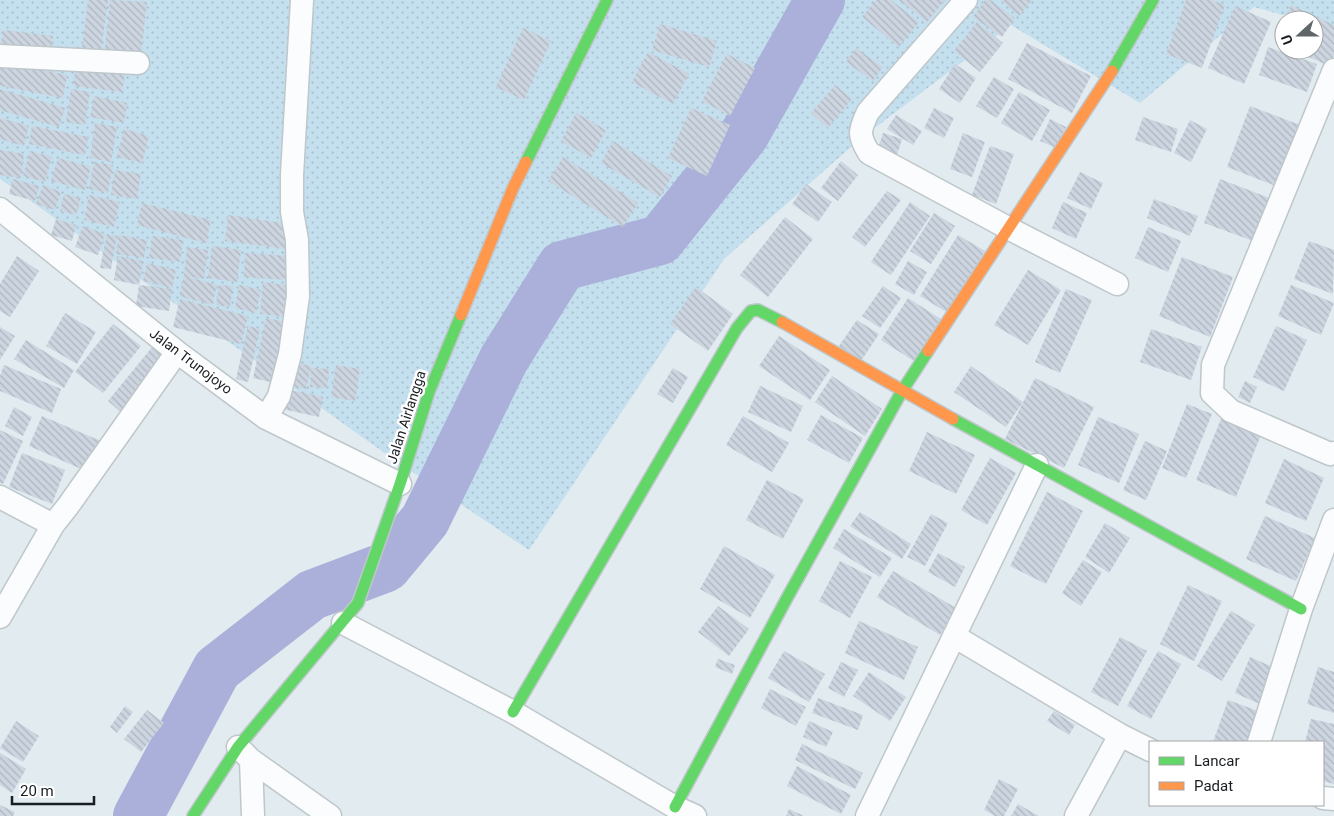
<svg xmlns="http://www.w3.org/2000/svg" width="1334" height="816" font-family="Roboto,sans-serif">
<defs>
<pattern id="grass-dots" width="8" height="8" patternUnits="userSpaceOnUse" patternTransform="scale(1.25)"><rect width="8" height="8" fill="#c4dfee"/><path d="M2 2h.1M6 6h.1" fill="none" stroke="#a8bfcc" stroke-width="1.8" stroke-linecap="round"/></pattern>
<pattern id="building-back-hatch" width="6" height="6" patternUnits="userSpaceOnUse" patternTransform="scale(1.25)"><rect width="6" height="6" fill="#ccd5e0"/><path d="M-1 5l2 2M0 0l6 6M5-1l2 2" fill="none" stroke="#aeb6c0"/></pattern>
</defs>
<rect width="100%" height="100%" fill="#e1ebf0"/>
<path fill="url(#grass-dots)" d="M0,0H1334V29L1314,20H1301L1254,7L1140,103L1011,25L860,139L724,259L529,550L386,454L0,179Z"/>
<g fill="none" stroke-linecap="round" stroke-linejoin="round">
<path stroke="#aab0d9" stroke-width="50" d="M138,816L217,669L312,595L386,567L425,520L504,359L562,266L660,240L744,135L820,0"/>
</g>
<path fill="url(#building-back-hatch)" d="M88,0H108L100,59L81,57Z
M110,0L147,2L141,54L105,49Z
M876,0H891L919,22L899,47L862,17Z
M899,0H945L927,22Z
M985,0H990L1015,18L1002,37L973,17Z
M1001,0H1032L1019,16Z
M1186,0H1211L1225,5L1202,68L1166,54Z
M1291,5L1334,25V55L1329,66L1293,50H1314V20H1284Z
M1235,6L1271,22L1244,84L1208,68Z
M1284,20V46L1275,42Z
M977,22L1003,43L980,72L954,51Z
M660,24L717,41L709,67L652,50Z
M523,28L551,41L524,100L496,87Z
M3,30L53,36L51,57L0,51Z
M1027,43L1091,76L1072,113L1008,79Z
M1268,47L1317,64L1307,92L1259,75Z
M856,48L883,67L873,81L846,62Z
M648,52L689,74L673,104L632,82Z
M727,54L755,68L730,116L702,101Z
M0,62L67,75L63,98L0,86Z
M955,64L976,78L960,103L939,89Z
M76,67L125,74L122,92L73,86Z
M994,77L1014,89L997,118L976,106Z
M835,85L852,99L828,128L811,113Z
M0,89L65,108L59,127L0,110Z
M71,89L90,92L85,125L66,122Z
M1019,92L1050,110L1032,141L1001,123Z
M94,96L127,103L124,123L90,117Z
M1250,106L1300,125L1276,186L1227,167Z
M691,108L730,125L707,176L668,158Z
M934,108L954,118L944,138L924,128Z
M576,113L606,130L591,158L561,141Z
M896,115L922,131L913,145L887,129Z
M1143,117L1178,129L1171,152L1135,140Z
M0,118L29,126L24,146L0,139Z
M1050,119L1066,127L1056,148L1040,141Z
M1190,120L1207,129L1191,162L1174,153Z
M95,123L117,127L111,162L90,158Z
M32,126L88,137L85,155L29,144Z
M124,129L149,136L142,163L117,157Z
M883,133L902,139L897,155L878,149Z
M963,133L985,142L972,177L950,169Z
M613,141L672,176L660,197L601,163Z
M990,146L1014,154L996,204L972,195Z
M0,150L24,154L21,178L0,175Z
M30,151L52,157L45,182L23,176Z
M563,157L638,203L623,227L548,181Z
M58,158L91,167L85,190L51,181Z
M841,161L858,175L838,201L821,188Z
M94,162L113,165L108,193L89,189Z
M115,170L141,174L137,199L111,195Z
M1080,172L1103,183L1091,209L1067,198Z
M13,179L39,186L35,201L9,194Z
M1220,179L1272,199L1256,242L1204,223Z
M806,184L832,202L818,222L792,204Z
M43,185L61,192L55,210L36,204Z
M887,191L901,200L865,247L852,237Z
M64,194L81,198L76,215L60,211Z
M89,195L120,202L114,227L84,220Z
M1154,199L1198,216L1190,236L1147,218Z
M910,202L930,216L891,275L871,262Z
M1063,202L1087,213L1076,239L1052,228Z
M142,203L211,220L206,243L137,225Z
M934,213L955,226L931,264L910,251Z
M228,215L289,224L286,249L225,241Z
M785,217L813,239L768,297L740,275Z
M56,219L76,225L72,241L51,235Z
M83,226L105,234L98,255L75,247Z
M1148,227L1181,241L1168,272L1135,258Z
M107,234L117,236L111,269L100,268Z
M119,235L147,240L144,258L116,254Z
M958,235L985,251L948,313L920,296Z
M152,236L183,240L180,262L149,258Z
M1309,241L1334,250L1333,294L1294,279Z
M212,246L241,250L237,282L208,278Z
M187,247L208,250L204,279L185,276L217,285L212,305L179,296L184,276Z
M245,253L290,256L288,280L244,277Z
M17,256L39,271L10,317L0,311V284Z
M118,256L143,261L139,285L114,280Z
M1182,257L1233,277L1210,337L1159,316Z
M908,261L927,272L914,295L895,284Z
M147,263L176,270L172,288L143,281Z
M1028,270L1061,290L1028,345L994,325Z
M263,282L292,286L288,317L260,314Z
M139,285L172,289L169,311L136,306Z
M219,285L233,286L230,307L216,305Z
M239,285L261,290L256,313L235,308Z
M1291,285L1334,303L1321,335L1278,316Z
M883,286L901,298L880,328L862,316Z
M696,287L733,314L708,351L670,324Z
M1066,289L1092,300L1060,373L1035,362Z
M908,298L944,321L917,363L881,340Z
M180,299L248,316L241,344L173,327Z
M65,313L96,332L77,364L46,346Z
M266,318L292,323L279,384L253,378Z
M857,320L879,334L861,361L839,346Z
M113,324L141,346L103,393L75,372Z
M248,326L260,329L248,382L236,379Z
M1276,326L1307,340L1284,391L1253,377Z
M0,327L15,336L0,360Z
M1151,329L1202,347L1191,380L1140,362Z
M779,336L830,370L810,400L759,366Z
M26,340L74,370L64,388L14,359Z
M153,346L169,360L124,415L108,401Z
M292,362L311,366V368L329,369L327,388L310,387L311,368L306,389L287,385Z
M4,365L61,389L52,413L0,391V376Z
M336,365L360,369L355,401L331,397Z
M971,366L1023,402L1006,427L954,392Z
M673,368L688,377L673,403L657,394Z
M832,376L882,409L865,436L815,402Z
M1035,378L1094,407L1064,468L1005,439Z
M1245,381L1257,387L1250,403L1238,397Z
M760,386L803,406L791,432L748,412Z
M286,389L323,397L319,417L282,409Z
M1187,404L1212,414L1186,478L1162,468Z
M14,407L32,417L23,436L5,426Z
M821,415L863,438L849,463L807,440Z
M42,416L101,441L88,472L29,446Z
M743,416L789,443L772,472L726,445Z
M1098,417L1139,434L1119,483L1078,465Z
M1221,419L1261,435L1236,497L1196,480Z
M0,430L23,441L3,484L0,483Z
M927,432L975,455L956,494L909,471Z
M1145,441L1167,451L1146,500L1123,490Z
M22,453L65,470L52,504L9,487Z
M990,458L1016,473L987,525L961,510Z
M1284,459L1324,478L1306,521L1265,503Z
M767,480L804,499L783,539L746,520Z
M1047,492L1083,511L1046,584L1010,566Z
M860,512L911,544L902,559L850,526Z
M931,514L948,523L925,566L907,557Z
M1265,516L1315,538L1296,581L1246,559Z
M1105,523L1130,538L1109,573L1085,557Z
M844,529L892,558L880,577L833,548Z
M724,546L775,575L750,618L700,589Z
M938,553L965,567L955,587L928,572Z
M1083,560L1102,572L1081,606L1062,593Z
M840,561L872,577L850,618L819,601Z
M893,571L956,608L940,635L877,597Z
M1188,585L1222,601L1194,661L1160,644Z
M718,606L749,629L729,656L698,632Z
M1231,611L1255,625L1222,681L1197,666Z
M859,621L918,647L904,680L845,653Z
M1120,637L1147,651L1118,706L1091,692Z
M784,651L825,674L809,702L768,678Z
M1158,651L1181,664L1151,719L1127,706Z
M1250,657L1277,669L1262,705L1235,693Z
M718,659L735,665L732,674L715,667Z
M841,662L858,670L844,697L828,688Z
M1318,667L1334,672V713L1307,704Z
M869,672L906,697L890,721L853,696Z
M770,689L806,707L796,726L761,708Z
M818,698L863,715L858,730L812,713Z
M1228,700L1261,712L1250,742H1213Z
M125,706L133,712L117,733L110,727Z
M147,710L164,723L141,752L124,739Z
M1054,711L1075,725L1069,735L1047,721Z
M1311,719L1334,724V784L1323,781V742H1305Z
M16,721L39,736L23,762L0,748Z
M809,721L833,732L826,747L803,737Z
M802,744L863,773L855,789L795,760Z
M0,753L26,769L12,793L0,785Z
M797,766L851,795L841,814L787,786Z
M999,779L1018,789L1004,816H995L984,810Z
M1018,804L1039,816H1011Z
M0,805L15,812L13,816H0Z
M789,809L804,816H786Z"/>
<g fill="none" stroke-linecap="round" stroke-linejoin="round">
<g stroke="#bfc7cb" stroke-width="25">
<path id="street" d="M966,0L868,112C859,131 858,135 869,153L1008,228L1117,284
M0,56L138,63
M1334,70L1213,365L1212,393L1231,411L1330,454L1334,453
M0,209L177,352L266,418L400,484
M266,418L279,396L290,354L298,296L297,240L292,212V175L302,0
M0,497L53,525
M0,617L53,525L68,506L177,352
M343,623L513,712L675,807L695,816
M954,636L1120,735L1150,750
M1259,742L1301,609L1334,520
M238,747L251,760L330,816
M251,760L253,816
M1323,798L1334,799
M867,816L1037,465
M1076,816L1120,735"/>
</g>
<g stroke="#bfc7cb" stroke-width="14">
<path id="fast" d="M1112,71L1153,0
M526,162L607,0
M953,419L1301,609
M513,712L737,328L751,311L758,310L782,322
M675,807L787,598L902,391L928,351
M193,816L238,747L358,603L400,484L429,392L461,315"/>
</g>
<g stroke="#bfc7cb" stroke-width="14">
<path id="slow" d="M461,315L513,188L526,162
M782,322L953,419
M928,351L1112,71"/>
</g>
<use href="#street" stroke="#fafcfd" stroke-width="22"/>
<use href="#fast" stroke="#63d668" stroke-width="11"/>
<use href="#slow" stroke="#ff974d" stroke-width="11"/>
</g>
<g text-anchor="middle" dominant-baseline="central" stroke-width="5" stroke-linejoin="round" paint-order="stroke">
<g font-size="14" fill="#181e21" stroke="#fff">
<text transform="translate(191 361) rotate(37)">Jalan Trunojoyo</text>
<text transform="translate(406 417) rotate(-72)">Jalan Airlangga</text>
</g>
</g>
<rect x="1149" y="741" width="175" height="65" fill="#ffffff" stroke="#a3a5a6"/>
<rect x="1159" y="757" width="25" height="8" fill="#63d668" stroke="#a3a5a6"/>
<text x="1194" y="766" font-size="15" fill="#181e21">Lancar</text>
<rect x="1159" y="782" width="25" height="8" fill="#ff974d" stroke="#a3a5a6"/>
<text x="1194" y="791" font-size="15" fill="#181e21">Padat</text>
<g transform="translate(1299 35) rotate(249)"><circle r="24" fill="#ffffff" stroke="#a3a5a6"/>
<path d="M0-4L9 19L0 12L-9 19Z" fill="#5e6669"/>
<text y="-8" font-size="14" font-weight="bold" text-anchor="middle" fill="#181e21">U</text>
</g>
<path d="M12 796v8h82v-8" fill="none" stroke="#181e21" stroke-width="2.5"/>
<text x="20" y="796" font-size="15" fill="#181e21" stroke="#ffffff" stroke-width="4" paint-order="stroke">20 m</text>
</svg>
